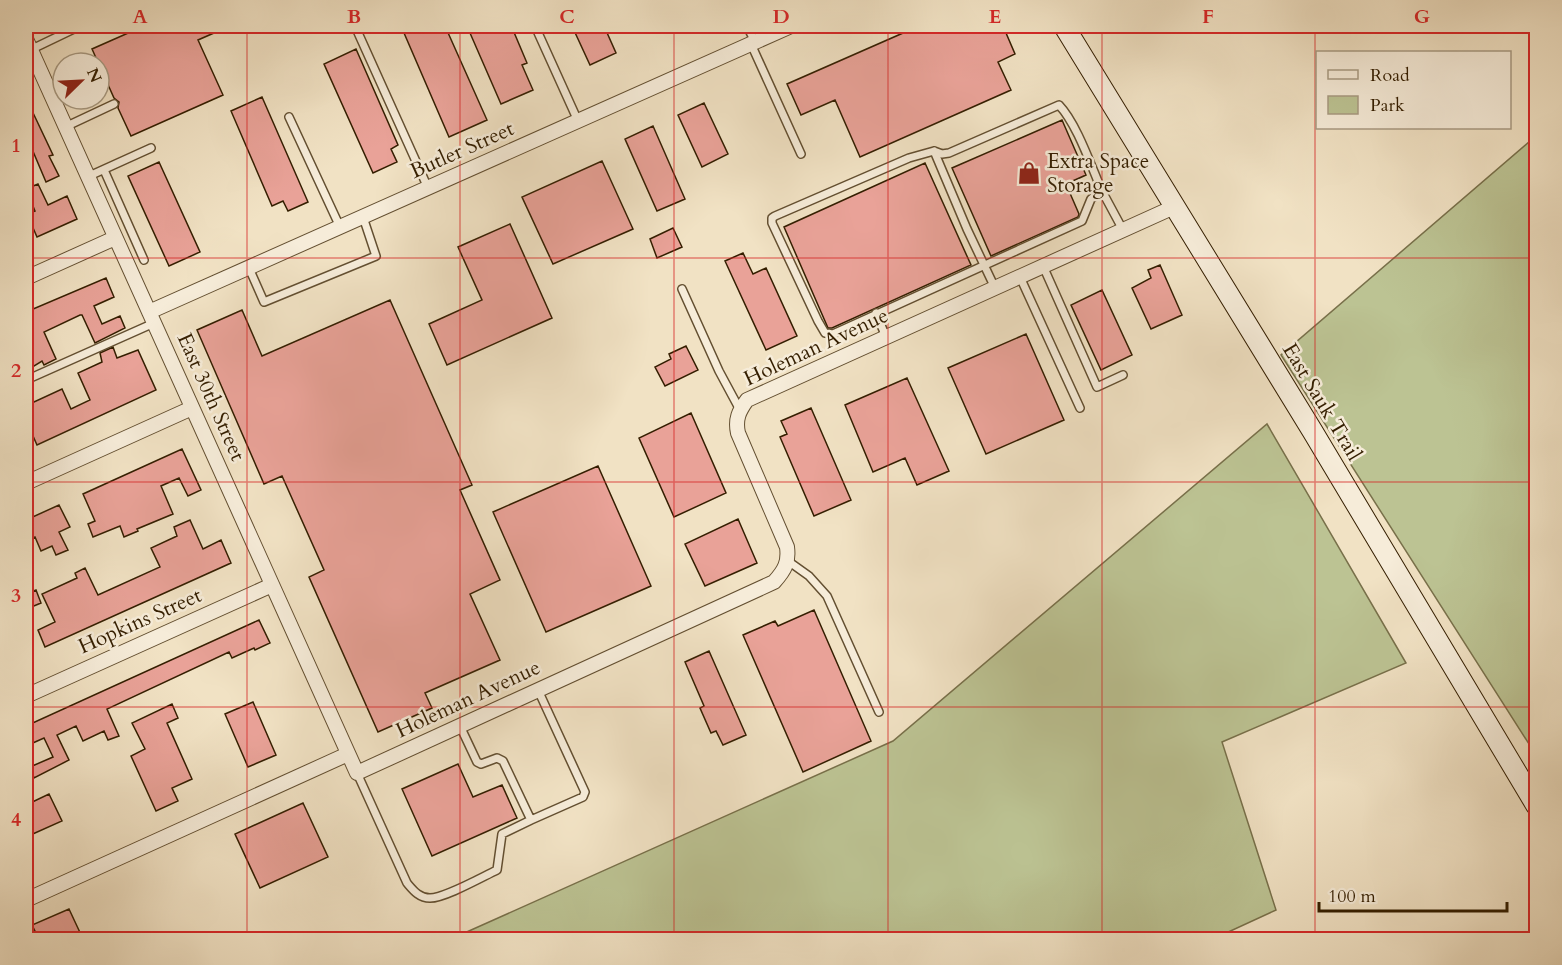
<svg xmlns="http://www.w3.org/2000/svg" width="1562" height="965" font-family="Cardo,serif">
<rect width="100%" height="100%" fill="#f1e2c4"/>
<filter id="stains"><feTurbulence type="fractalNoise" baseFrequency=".00333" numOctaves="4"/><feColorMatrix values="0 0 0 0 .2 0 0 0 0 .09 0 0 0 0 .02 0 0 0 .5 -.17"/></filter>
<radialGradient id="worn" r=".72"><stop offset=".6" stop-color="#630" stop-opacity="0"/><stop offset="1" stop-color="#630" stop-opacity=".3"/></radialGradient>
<path fill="#bcc393" stroke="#78704a" stroke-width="1.5" d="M1536,136V755L1281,355Z
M1267,424L1406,663L1222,742L1276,910L1211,940L451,939L893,741Z"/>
<path fill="#e9a298" stroke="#341e00" stroke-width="1.5" d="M144,26H230L198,40L223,95L131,136L118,108L119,102L114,98L92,49Z
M401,26H445L487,120L449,137Z
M488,26H503L506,32L513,30L527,63L522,65L533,90L501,104L470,33Z
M572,26H604L616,53L590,65Z
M900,26H1003L1015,54L998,62L1011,90L860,157L835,100L801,115L787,84L903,33Z
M356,49L398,145L391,149L397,162L373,173L324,64Z
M262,97L308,202L288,211L283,201L272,206L231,111Z
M26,98L53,155L49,156L59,176L46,182L29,142L26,144Z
M704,103L728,154L702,167L678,115Z
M1062,120L1086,175L1066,184L1079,214L1078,217L991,256L952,168Z
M653,126L685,199L657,211L625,139Z
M602,161L633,229L553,264L522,197Z
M159,162L200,252L169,266L128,176Z
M925,163L971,265L832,328H828L784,227Z
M38,184L48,205L67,196L77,219L37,237L27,214L35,211L26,189Z
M510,224L552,318L447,365L429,324L482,300L458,247Z
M673,228L682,247L657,258L650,239Z
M743,253L753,274L766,268L797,336L766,350L725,261Z
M1160,265L1182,315L1151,329L1132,288L1151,278L1148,270Z
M106,278L114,297L94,306L102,324L120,316L125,328L95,343L82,315H80L44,332L56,359L44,365L42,361L26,371V312Z
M1102,290L1132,355L1101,370L1071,305Z
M390,300L472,485L460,490L500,580L470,594L500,660L425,693L432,708L378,732L309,577L324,570L282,476L264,484L197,330L242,310L262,356Z
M1026,334L1064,420L986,454L948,368Z
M686,346L698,370L665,386L655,367L671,359L669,354Z
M113,347L117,358L138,350L156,390L37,445L26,420V386L34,402L62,389L71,409L90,400L78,373L102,362L100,353Z
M907,378L949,471L917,485L905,458L873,472L845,405Z
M811,408L851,500L814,516L780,437L787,434L781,421Z
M691,413L726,493L674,517L639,438Z
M182,449L201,490L188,496L179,478L161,486L173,514L137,529L138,531L124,537L120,526L93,537L88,524L95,521L83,494Z
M598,466L651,586L546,632L493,512Z
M59,505L70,527L59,532L68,550L56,555L52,546L41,551L35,537L26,541V520Z
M738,519L757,563L705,586L685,544Z
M190,520L203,549L221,540L231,563L45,647L38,630L55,622L42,594L77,578L75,573L85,568L98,595L160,567L151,548L177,536L174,527Z
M36,590L41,603L29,608L26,594Z
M814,610L871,741L803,772L743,635L775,621L778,626Z
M259,620L270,643L255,650L254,648L232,658L229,652L107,709L119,736L108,740L104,731L83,741L76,726L57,735L69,760L34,778L30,767L53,757L44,738L26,746V726Z
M709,651L746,735L723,745L716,731L711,733L700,708L704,706L685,662Z
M253,702L276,755L248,767L225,714Z
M172,704L178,718L167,723L192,779L172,788L178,801L156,811L131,756L145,749L132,723Z
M458,764L473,797L502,785L517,818L432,856L402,789Z
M49,794L62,821L26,837V805Z
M303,803L328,857L260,888L235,834Z
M69,909L83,939H39L32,925Z"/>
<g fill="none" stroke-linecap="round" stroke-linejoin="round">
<g stroke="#634f31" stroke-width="10">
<path id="lane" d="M355,26L428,188
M535,26L578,121
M747,26L755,42
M751,44L801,154
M30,50L80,26
M289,117L340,227
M65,127L114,104
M934,151L967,229L995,288
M104,170L144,260
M87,177L151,148
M1102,191L1091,199L1082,221L833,334L825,333L818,321L772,223V218L775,216L909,158L934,151L942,154L949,153L1059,105C1077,124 1091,166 1102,191L1123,230
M1043,266L1097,387L1123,375
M249,268L264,302L376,256L363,217
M1020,277L1080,408
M682,289L719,371L740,410
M876,313L886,337
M26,380L154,323
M788,561L809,576L827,596L879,712
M357,773L407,883C413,890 419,898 430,898C445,898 482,877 497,870L502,834L531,820L503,761L497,758L481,764L477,762L460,726
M531,820L583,797L585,792L538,690"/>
</g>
<g stroke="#634f31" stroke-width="16">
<path id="street" d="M26,39L357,773L774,582C785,570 789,562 787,547L738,433C735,419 739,411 747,400L1174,207
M26,278L115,238
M149,312L791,26
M26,483L192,408
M26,696L272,585
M26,900L348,754"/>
</g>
<g stroke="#341e00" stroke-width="22">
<path id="secondary" d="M1064,26L1313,432L1536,805"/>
</g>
<use href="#lane" stroke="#f6ecd9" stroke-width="7"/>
<use href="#street" stroke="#f6ecd9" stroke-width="14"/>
<use href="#secondary" stroke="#f6ecd9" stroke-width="20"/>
</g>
<path fill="none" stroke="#d62828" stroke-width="1.5" stroke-opacity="0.55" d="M247,26V940M460,26V940M674,26V940M888,26V940M1102,26V940M1315,26V940M26,258H1536M26,482H1536M26,707H1536"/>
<defs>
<g id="shop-bare" transform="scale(1.8)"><path d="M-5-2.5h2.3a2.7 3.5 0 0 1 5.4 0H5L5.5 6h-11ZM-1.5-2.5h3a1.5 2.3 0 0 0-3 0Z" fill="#8f2418" stroke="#f6ecd9" stroke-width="2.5" paint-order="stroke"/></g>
</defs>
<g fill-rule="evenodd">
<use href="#shop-bare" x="1029" y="173"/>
</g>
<g text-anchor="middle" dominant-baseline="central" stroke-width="5" stroke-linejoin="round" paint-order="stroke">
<g font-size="21" fill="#341e00" stroke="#f6ecd9">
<text transform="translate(462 150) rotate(-24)">Butler Street</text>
<text transform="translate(816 347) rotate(-25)">Holeman Avenue</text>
<text transform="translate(211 397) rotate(66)">East 30th Street</text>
<text transform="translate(1322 402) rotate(59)">East Sauk Trail</text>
<text transform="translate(140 621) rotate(-24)">Hopkins Street</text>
<text transform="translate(468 699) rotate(-25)">Holeman Avenue</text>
</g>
<g font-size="21" fill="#341e00" stroke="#f6ecd9" text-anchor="start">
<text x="1047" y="161">Extra Space<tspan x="1047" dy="24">Storage</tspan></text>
</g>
</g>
<rect width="1562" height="965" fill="none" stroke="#f1e2c4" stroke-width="66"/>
<rect x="1316" y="51" width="195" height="78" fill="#f6ecd9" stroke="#a89a82" stroke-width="1.5"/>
<rect x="1328" y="70" width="30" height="9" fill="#f6ecd9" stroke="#a89a82" stroke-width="1.5"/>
<text x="1370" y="81" font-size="18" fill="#341e00">Road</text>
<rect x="1328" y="96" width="30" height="18" fill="#bcc393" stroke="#a89a82" stroke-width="1.5"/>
<text x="1370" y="111" font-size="18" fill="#341e00">Park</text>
<g transform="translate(81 81) rotate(66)"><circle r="28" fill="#f6ecd9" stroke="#a89a82" stroke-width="1.5"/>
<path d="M0-4.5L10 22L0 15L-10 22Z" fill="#8f2418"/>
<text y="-9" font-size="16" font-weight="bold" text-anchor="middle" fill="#341e00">N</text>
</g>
<path d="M1319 902v9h188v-9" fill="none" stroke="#341e00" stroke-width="3"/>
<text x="1328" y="902" font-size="18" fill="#341e00" stroke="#f6ecd9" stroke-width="4.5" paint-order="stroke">100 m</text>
<rect x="33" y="33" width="1496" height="899" fill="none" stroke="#d62828" stroke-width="2"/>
<g font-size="20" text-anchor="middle" font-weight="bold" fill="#d62828">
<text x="140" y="23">A</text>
<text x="354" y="23">B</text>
<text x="567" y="23">C</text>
<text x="781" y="23">D</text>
<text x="995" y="23">E</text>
<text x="1208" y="23">F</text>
<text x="1422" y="23">G</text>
<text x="16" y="152">1</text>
<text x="16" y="377">2</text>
<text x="16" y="602">3</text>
<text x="16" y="826">4</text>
</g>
<rect width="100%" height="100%" filter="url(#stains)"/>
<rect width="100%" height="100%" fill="url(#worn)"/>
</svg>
